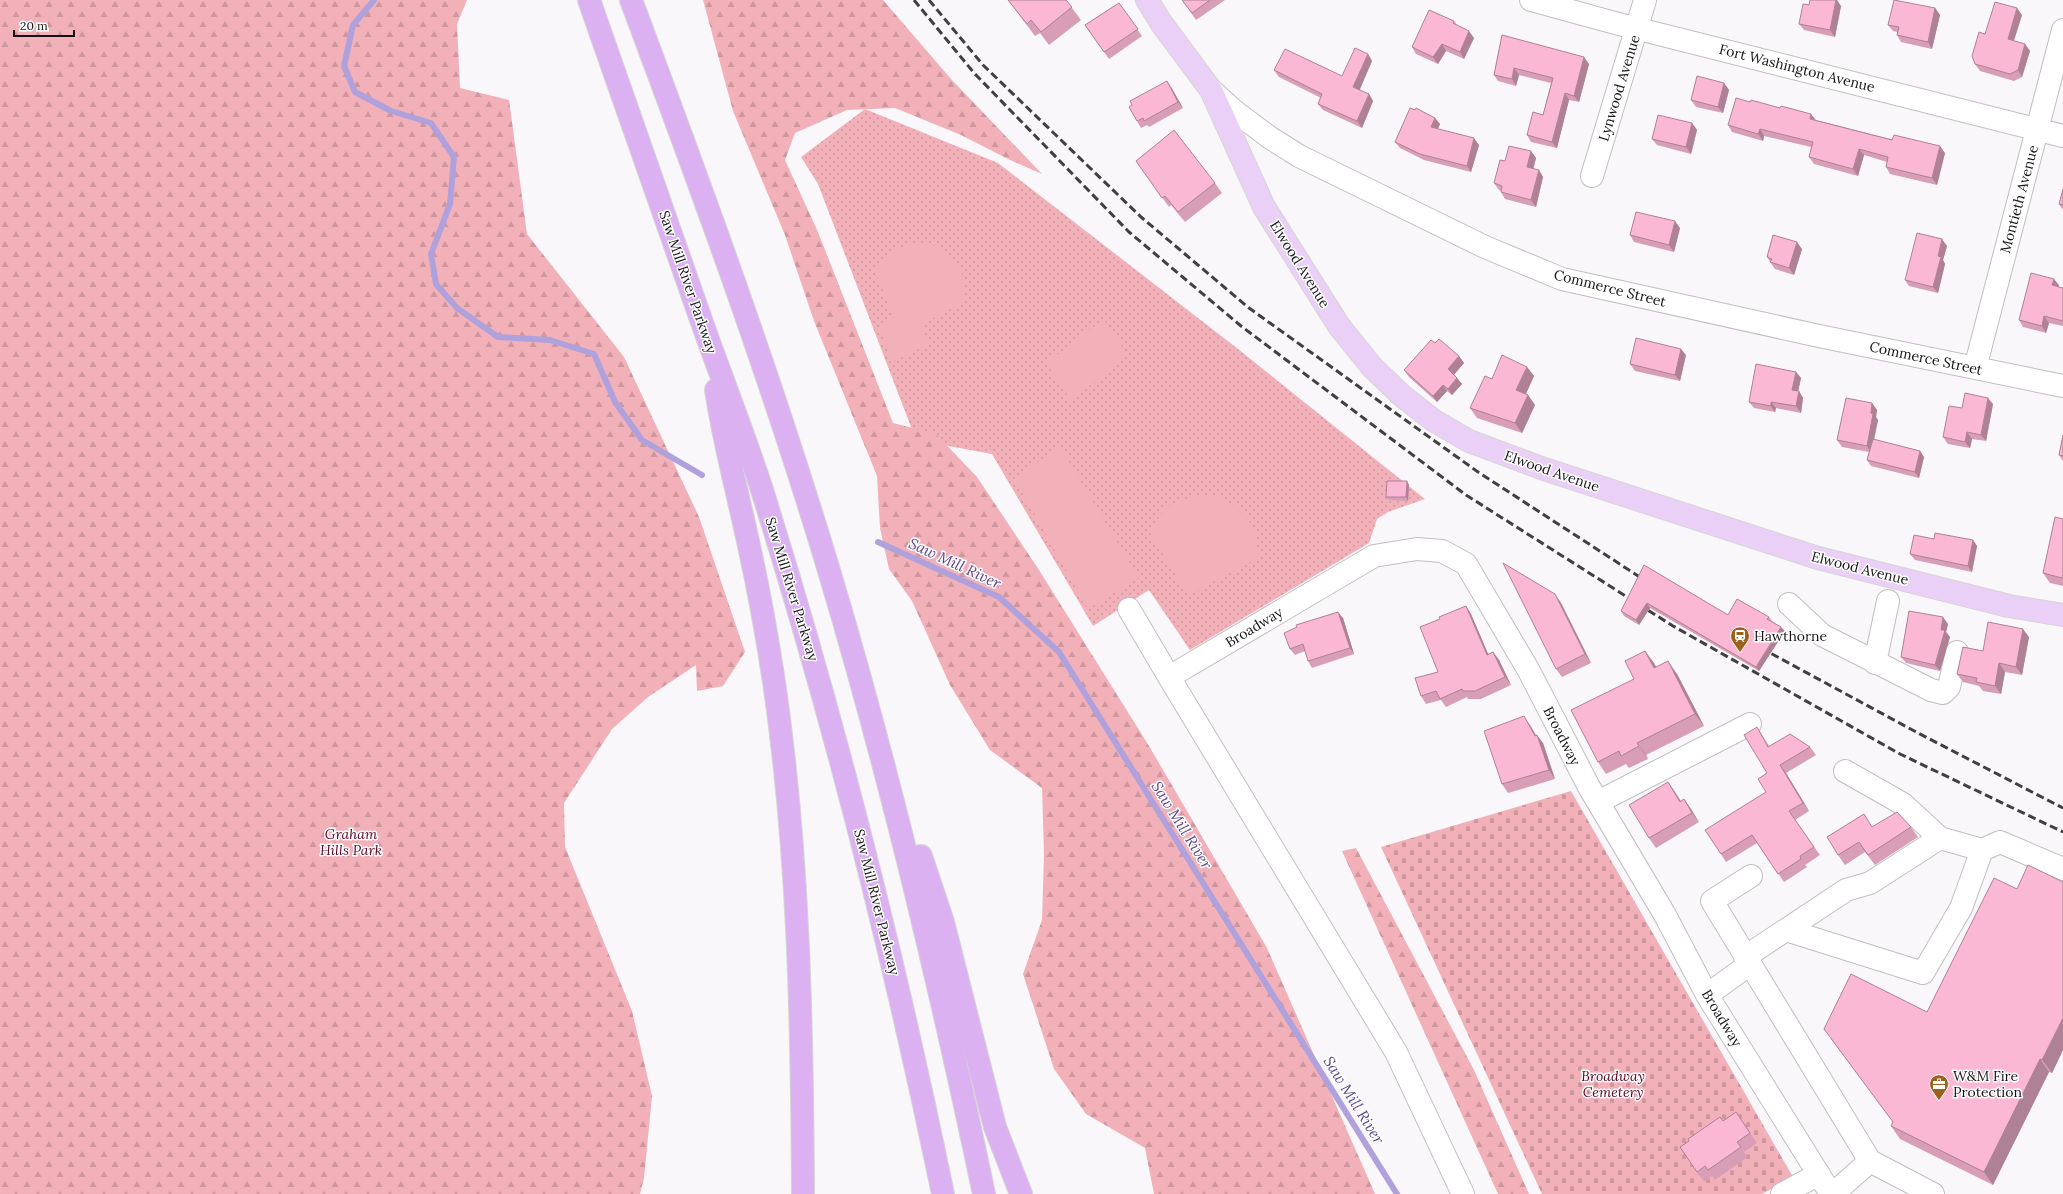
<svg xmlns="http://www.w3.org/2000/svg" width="2063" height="1194" font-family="Lora,serif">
<defs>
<pattern id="grass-dots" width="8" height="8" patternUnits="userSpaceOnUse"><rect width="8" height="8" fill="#f2b0b9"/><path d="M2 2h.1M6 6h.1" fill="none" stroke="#cf969e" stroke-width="1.8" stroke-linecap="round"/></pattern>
<pattern id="forest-firs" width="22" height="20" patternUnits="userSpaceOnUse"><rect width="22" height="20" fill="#f2b0b9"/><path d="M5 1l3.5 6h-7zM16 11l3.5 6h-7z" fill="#cf969e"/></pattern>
<pattern id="cemetery-stones" width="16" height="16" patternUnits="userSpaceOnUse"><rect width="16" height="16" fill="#f2b0b9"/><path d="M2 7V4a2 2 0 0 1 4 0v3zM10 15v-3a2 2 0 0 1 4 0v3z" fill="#cf969e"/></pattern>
</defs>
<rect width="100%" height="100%" fill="#faf7fa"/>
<path fill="url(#grass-dots)" d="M865,109L998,163L1238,349L1425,499L1388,512L1377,519L1369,543L1190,650L1149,590L1093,626L992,454L916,440L818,184L801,157Z"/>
<path fill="url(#forest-firs)" d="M0,0H467L457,24L460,88L509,100L527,234L624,357L699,517L745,652L723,686L697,691L696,665L648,697L612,729L564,803L565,847L632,1011L652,1096L644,1178L640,1194H0Z
M703,0H883L951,79L1042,174L1008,159L961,135L895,108L847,110L795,133L785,160L818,232L893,423L936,434L977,477L1039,570L1149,746L1267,948L1375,1194H1154L1145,1148L1086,1114L1054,1069L1023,974L1042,920L1044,855L1042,788L990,750L950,685L912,601L889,569L880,528L877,476L814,321L785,235L733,111Z
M1356,848L1474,1070L1529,1194H1498L1342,851Z"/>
<path fill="url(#cemetery-stones)" d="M1571,791L1793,1177L1762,1194H1542L1381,847Z"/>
<path fill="#f2b0b9" d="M911,244L937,246L956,261L965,280L964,302L921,325L929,344L891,363L879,324L894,318L875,271L890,251Z
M1104,319L1128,355L1071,401L1046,363Z
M1060,447L1139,578L1088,609L1014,478Z
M1199,496L1219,497L1234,505L1248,519L1255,531L1259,557L1188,596L1150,533C1165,505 1168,503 1199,496Z"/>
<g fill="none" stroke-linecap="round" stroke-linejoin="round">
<path stroke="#afa2dc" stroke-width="6" d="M374,0L353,25L344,66L355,92L391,111L431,123L454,157L450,204L431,254L436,284L457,308L498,337L550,340L594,354L615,402L642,440L702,475
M878,542L999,597L1059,652L1397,1194"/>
<g stroke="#c1bec1" stroke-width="24">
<path id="minor" d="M1531,0L1615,23L2063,136
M1211,90L1233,110L1269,137L1299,156L1485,247L1562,279L1819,336L2063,386
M1592,176L1645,0
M1975,368L2063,30
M1789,604L1822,635L1931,690L1943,693L1949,687L1957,652
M1129,609L1169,677L1396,1052L1463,1194
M1875,663L1888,601
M1169,677L1374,556L1417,549L1442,551L1466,564L1529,671L1589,787L1665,915L1707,995L1831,1194
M1845,771L1903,804L1940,838
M1598,802L1750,724
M1751,876L1712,901L1870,1161
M1786,930L1923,973L1961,908L1982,850
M1745,957L1846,890L1870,883L1940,838L1982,850L2000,842L2063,869
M1707,995L1750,964
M1782,1194L1819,1174
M1833,1194L1870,1161L1933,1194"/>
</g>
<g stroke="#d5d5d5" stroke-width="24">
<path id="major" d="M1147,0L1162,24L1211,90L1264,207L1339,326L1372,367L1401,395L1433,420L1469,441L1544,469L1818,558L2009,606L2063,615"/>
</g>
<g stroke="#d5d5d5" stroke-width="24">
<path id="highway" d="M589,0C628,110 666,221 705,331C724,384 745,437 762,490C835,722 894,957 943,1194
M631,0C702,190 772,380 830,574C891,778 940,985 984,1194
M716,390C724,443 738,494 749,546C759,591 767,636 774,682C799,852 802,1023 803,1194
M921,856L943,922L995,1127L1021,1194"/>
</g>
<use href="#minor" stroke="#fff" stroke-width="22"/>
<use href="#major" stroke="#ead0f7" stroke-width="22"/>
<use href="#highway" stroke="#dcb1f2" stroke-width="22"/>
<path stroke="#414041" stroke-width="3" stroke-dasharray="8 4" stroke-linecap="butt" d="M914,0L974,73L1129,232L1241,326L1466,495L1673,626L1900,754L2063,832
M929,0L983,65L1141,217L1249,308L1478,472L1649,583
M1761,648L1918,733L2063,808"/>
</g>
<path fill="#d79eb6" d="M1008,0H1066L1081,20L1049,45L1040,33L1035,36Z
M1182,0H1225L1196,20Z
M1119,3L1142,36L1109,59L1085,25Z
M1809,5L1841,6L1835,37L1804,30L1799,24Z
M1935,8L1940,15L1932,49L1901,42L1897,35V32L1893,31L1888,25Z
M2022,15L2014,41L2025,44L2030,51L2022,77L2014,81L1980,71L1975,64L1985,34Z
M1454,21L1457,25L1474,38L1464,59L1446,51L1438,64L1416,54L1412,47Z
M1502,35L1589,64L1579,102L1569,100L1557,148L1531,142L1527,135L1543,115L1551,83L1519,75L1516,86L1498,81L1494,75Z
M1368,54L1372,61L1359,90L1369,94L1373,101L1362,128L1323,110L1318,104L1321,98L1279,77L1274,70L1342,76Z
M1724,83L1729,90L1723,113L1696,107L1691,100Z
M1171,87L1183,108L1149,127L1147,125L1141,128L1137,121Z
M1435,118L1440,124L1438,129L1479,145L1471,172L1424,160L1400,148L1395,142Z
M1816,120L1945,153L1937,185L1890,174L1886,167L1887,162L1864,155L1858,176L1814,164L1809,157L1811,147L1764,136L1763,141L1732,132L1728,125Z
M1692,123L1697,130L1691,154L1657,145L1652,139Z
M1531,151L1536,158L1533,169L1539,170L1543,177L1536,207L1505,199L1501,192V191L1499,190L1494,183L1505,161Z
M1136,161L1215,183L1222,193L1185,222L1171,205L1169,207Z
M2063,189V210L2059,204Z
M1680,228L1674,252L1634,242L1630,235Z
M1947,246L1943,260L1945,264L1938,293L1909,286L1905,280Z
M1802,249L1794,275L1775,269L1767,257Z
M2059,285L2058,287L2063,288V326L2049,323L2046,333L2023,327L2019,320Z
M1435,343L1459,356L1464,363L1454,374L1457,378L1462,384L1452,395L1447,391L1437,402L1409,377L1404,370Z
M1686,355L1680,381L1635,371L1630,364Z
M1527,367L1534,376L1526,394L1528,395L1535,405L1522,433L1477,418L1470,408L1492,379Z
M1796,372L1801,378L1798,391L1803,398L1801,413L1776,408L1775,412L1754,408L1749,402Z
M1872,403L1877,410L1876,417L1878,420L1874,440L1920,451L1924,457L1919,478L1871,466L1867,460L1869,452L1842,447L1837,440Z
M1993,404L1986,441L1972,439L1970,448L1948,444L1943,437L1962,408Z
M2063,435V461L2059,455Z
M1409,485L1408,501L1389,500L1386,497Z
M2063,519V586L2050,583L2043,573Z
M1973,540L1977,546L1972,572L1915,560L1910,554Z
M1644,565L1728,615L1769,617L1772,621L1785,631L1759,671L1650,608L1639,625L1624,616L1621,611Z
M1555,594L1561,603L1591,663L1562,677L1556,669Z
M1466,606L1471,614L1488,654L1493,652L1499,660L1511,685L1481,699H1468L1467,697L1446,707L1441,700L1426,704L1421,696L1438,672L1440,619Z
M1343,618L1354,654L1312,668L1308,661L1305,651L1295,655L1290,649Z
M1948,624L1946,632L1950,637L1940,671L1906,663L1901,657Z
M2029,637L2022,675L2005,672L2001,694L1983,691L1979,686L1963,682L1957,674L1983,651Z
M1654,663L1656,667L1677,674L1704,726L1646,755L1648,759L1629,768L1626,764L1606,774L1598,762L1634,679Z
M1530,725L1536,735L1543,743L1555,779L1508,793L1502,784Z
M1757,727L1769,746L1810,747L1816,755L1786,773L1809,811L1795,820L1820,855L1805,865L1807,867L1784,882L1757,843L1726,862L1721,854L1766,792L1767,773Z
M1668,782L1681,801L1684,799L1699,822L1656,848L1649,838Z
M1873,827H1911L1918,837L1875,865L1865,852L1845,865L1838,855Z
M2063,882V1050L2052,1073L2049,1072L1993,1185L1900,1139L1891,1126L1893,1122L1824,1029L1927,1012L2017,889Z
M1736,1112L1757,1143L1744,1152L1748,1157L1715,1180L1712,1176L1704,1182L1680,1147L1723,1121Z"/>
<path fill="#af8194" d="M1836,0H1837L1841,6L1835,37L1830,30Z
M1935,8L1940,15L1932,49L1928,42Z
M2017,8L2022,15L2012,46L2008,39Z
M1469,31L1474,38L1464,59L1460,52Z
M1442,44L1446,51L1438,64L1433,57Z
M2025,44L2030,51L2022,77L2018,70Z
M1368,54L1372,61L1358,94L1353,87Z
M1584,57L1589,64L1579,102L1574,96Z
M1514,68L1519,75L1516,86L1512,79Z
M1167,81L1171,87L1183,108L1178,102Z
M1724,83L1729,90L1723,113L1718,107Z
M1565,93L1569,100L1557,148L1552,142Z
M1369,94L1373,101L1362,128L1357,121Z
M1811,114L1816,120L1810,119Z
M1435,118L1440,124L1435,134L1431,127Z
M1692,123L1697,130L1691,154L1686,147Z
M1760,129L1764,136L1763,141L1758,134Z
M1474,138L1479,145L1471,172L1467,166Z
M1940,146L1945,153L1937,185L1932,178Z
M1859,149L1864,155L1858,176L1853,169Z
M1531,151L1536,158L1532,174L1527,167Z
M1539,170L1543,177L1536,207L1531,200Z
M1675,221L1680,228L1674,252L1669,245Z
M1942,239L1947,246L1943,260L1945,264L1938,293L1933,287L1938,256Z
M1797,242L1802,249L1794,275L1789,268Z
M2054,279L2059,285L2057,292L2052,285Z
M2044,316L2049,323L2046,333L2042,326Z
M1681,349L1686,355L1680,381L1675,375Z
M1459,356L1464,363L1453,376L1448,369Z
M1527,367L1534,376L1523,400L1516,390Z
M1796,372L1801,378L1797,397L1792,390Z
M1457,378L1462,384L1452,395L1448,389Z
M1443,385L1447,391L1437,402L1433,396Z
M1799,391L1803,398L1801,413L1796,406Z
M1528,395L1535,405L1522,433L1515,423Z
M1988,398L1993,404L1986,441L1981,435Z
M1771,402L1776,408L1775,412L1771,406Z
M1872,403L1877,410L1876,417L1878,420L1871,453L1867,446L1871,413Z
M1967,432L1972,439L1970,448L1965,442Z
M1920,451L1924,457L1919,478L1915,472Z
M1407,481L1409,485L1408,501L1406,497Z
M1973,540L1977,546L1972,572L1968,566Z
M1555,594L1561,603L1591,663L1585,654Z
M1647,603L1650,608L1639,625L1636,620Z
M1466,606L1471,614L1492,663L1487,655Z
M1338,612L1343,618L1354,654L1350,648Z
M1943,617L1948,624L1946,632L1950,637L1940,671L1935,665Z
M1781,627L1785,631L1759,671L1756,667Z
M2023,629L2029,637L2022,675L2016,667Z
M1645,651L1654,663L1663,681L1654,668Z
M1493,652L1499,660L1511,685L1505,677Z
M1668,661L1677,674L1704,726L1695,714Z
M1999,663L2005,672L2001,694L1995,686Z
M1524,716L1530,725L1540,743L1537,735L1543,743L1555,779L1549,770L1535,736Z
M1637,743L1646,755L1648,759L1639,746Z
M1780,765L1786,773L1809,811L1803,803Z
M1668,782L1675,792L1687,812L1680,802Z
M1684,799L1691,809L1699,822L1692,813Z
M2063,1018V1050L2052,1073L2042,1060Z
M2040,1059L2049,1072L1993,1185L1984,1172Z"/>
<path fill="#fab8d4" stroke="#af8194" d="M1008,0H1066L1072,7L1041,32L1031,20L1027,24Z
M1182,0H1210L1192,13Z
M1810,0H1836L1830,30L1799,24L1803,4L1809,5Z
M1894,0L1935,8L1928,42L1897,35L1899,27L1888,25Z
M1995,2L2017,8L2008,39L2025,44L2018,70L2010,74L1975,64L1972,56L1979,32L1985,34Z
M1119,3L1138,29L1104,52L1085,25Z
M1429,10L1454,21L1453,23L1469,31L1460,52L1442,44L1433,57L1412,47Z
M1502,35L1584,57L1574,96L1565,93L1552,142L1527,135L1533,112L1543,115L1553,78L1514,68L1512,79L1494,75Z
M1355,48L1368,54L1353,87L1369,94L1357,121L1318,104L1322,94L1274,70L1285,49L1342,76Z
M1697,76L1724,83L1718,107L1691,100Z
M1167,81L1178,102L1144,121L1143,118L1137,121L1129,107L1132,105L1130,101Z
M1736,98L1750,102L1751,100L1780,108L1781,106L1811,114L1810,119L1892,140L1894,135L1940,146L1932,178L1886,167L1888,157L1859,149L1853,169L1809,157L1813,142L1760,129L1758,134L1728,125Z
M1410,108L1415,110L1416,108L1435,118L1431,127L1474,138L1467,166L1420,154L1395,142Z
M1658,115L1692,123L1686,147L1652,139Z
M1174,130L1215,183L1178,212L1165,196L1162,198L1136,161Z
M1509,146L1531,151L1527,167L1539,170L1531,200L1501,192L1502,186L1494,183L1500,160L1505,161Z
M2063,189V205L2059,204Z
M1636,212L1675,221L1669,245L1630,235Z
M1917,233L1942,239L1938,256L1941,257L1933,287L1905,280Z
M1773,235L1797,242L1789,268L1770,262L1772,259L1767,257Z
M2031,273L2054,279L2052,285L2063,288V321L2044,316L2042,326L2019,320Z
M1636,338L1681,349L1675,375L1630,364Z
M1439,339L1459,356L1448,369L1457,378L1448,389L1443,385L1433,396L1404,370L1431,340L1435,343Z
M1502,355L1527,367L1516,390L1528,395L1515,423L1470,408L1485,376L1492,379Z
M1756,364L1796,372L1792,390L1799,391L1796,406L1771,402V406L1749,402Z
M1965,393L1988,398L1981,435L1967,432L1965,442L1943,437L1949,406L1962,408Z
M1846,398L1872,403L1871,413L1873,414L1867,446L1837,440Z
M2063,435V456L2059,455Z
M1873,439L1920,451L1915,472L1867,460Z
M1387,481H1407L1406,497H1386Z
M2055,517L2063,519V574L2062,578L2043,573Z
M1935,533L1973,540L1968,566L1910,554L1914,535L1934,539Z
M1503,563L1555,594L1585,654L1556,669Z
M1644,565L1728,615L1737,599L1769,617L1767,619L1781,627L1756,667L1647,603L1636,620L1621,611Z
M1466,606L1487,655L1493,652L1505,677L1475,691H1463L1462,689L1440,699L1436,691L1421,696L1415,678L1438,672L1420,627L1440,619L1439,617Z
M1909,611L1943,617L1941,630H1945L1935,665L1901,657Z
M1338,612L1350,648L1308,661L1303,644L1290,649L1284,633L1297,627L1296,625Z
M1988,622L2023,629L2016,667L1999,663L1995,686L1976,682L1977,678L1957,674L1963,647L1983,651Z
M1645,651L1654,668L1668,661L1695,714L1637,743L1639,746L1621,756L1619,751L1598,762L1571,710L1634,679L1625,661Z
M1524,716L1535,736L1537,735L1549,770L1502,784L1484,731Z
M1757,727L1768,747L1790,734L1810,747L1780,765L1803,803L1789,811L1814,847L1800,856L1801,859L1778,874L1752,835L1721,854L1705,830L1766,792L1758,779L1767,773L1744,735Z
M1668,782L1680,802L1684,799L1692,813L1649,838L1629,805Z
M1897,812L1911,827L1868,855L1859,842L1838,855L1827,837L1864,814L1872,827Z
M2028,865L2063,882V1018L2042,1060L2040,1059L1984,1172L1891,1126L1893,1122L1824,1029L1851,974L1927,1012L1994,878L2017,889Z
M1736,1112L1750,1133L1737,1142L1741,1147L1708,1170L1705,1166L1697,1172L1680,1147L1689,1141L1688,1139L1720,1117L1723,1121Z"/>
<defs>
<g id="station-pin" transform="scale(1)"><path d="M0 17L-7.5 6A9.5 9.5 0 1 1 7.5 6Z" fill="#9a621d" stroke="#fff"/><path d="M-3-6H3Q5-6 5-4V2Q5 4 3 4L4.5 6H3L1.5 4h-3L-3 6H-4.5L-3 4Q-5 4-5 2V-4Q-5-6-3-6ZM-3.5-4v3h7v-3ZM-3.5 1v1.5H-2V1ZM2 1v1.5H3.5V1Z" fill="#fff"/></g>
<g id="office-pin" transform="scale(1)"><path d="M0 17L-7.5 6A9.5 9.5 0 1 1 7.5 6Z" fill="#9a621d" stroke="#fff"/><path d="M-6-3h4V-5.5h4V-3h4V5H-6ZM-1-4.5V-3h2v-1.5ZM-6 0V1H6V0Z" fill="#fff"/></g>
</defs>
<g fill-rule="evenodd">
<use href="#station-pin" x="1740" y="636"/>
<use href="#office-pin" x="1939" y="1084"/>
</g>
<g text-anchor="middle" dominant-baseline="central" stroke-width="3" stroke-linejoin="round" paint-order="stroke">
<g font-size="14" fill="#151415" stroke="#fff">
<text transform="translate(1797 68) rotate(14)">Fort Washington Avenue</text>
<text transform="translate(1619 88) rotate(-73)">Lynwood Avenue</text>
<text transform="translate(2019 199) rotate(-75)">Montieth Avenue</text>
<text transform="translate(1300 264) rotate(58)">Elwood Avenue</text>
<text transform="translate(688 282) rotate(71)">Saw Mill River Parkway</text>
<text transform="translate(1610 288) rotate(14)">Commerce Street</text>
<text transform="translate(1926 358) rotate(12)">Commerce Street</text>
<text transform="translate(1552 471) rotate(19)">Elwood Avenue</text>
<text transform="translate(1860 568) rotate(14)">Elwood Avenue</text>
<text transform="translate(792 589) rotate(73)">Saw Mill River Parkway</text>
<text transform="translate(1254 627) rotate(-31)">Broadway</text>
<text transform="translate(1562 736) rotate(63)">Broadway</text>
<text transform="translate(877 902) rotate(76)">Saw Mill River Parkway</text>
<text transform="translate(1722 1018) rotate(59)">Broadway</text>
</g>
<g font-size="14" fill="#151415" stroke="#fff" text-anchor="start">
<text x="1754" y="636">Hawthorne</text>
<text x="1953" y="1076">W&amp;M Fire<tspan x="1953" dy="16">Protection</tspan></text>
</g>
<g font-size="14" font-style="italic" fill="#580520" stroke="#fff">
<text x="351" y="834">Graham<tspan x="351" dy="16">Hills Park</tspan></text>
<text x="1613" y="1076">Broadway<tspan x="1613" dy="16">Cemetery</tspan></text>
</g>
<g font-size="15" font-style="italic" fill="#5b468d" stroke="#fff">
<text transform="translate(955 563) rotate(25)">Saw Mill River</text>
<text transform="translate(1182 825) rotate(58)">Saw Mill River</text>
<text transform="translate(1354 1100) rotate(58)">Saw Mill River</text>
</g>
</g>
<path d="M14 30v6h60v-6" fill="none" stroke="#151415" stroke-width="2"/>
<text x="20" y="30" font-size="12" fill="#151415" stroke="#ffffff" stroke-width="3" paint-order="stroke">20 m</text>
</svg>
